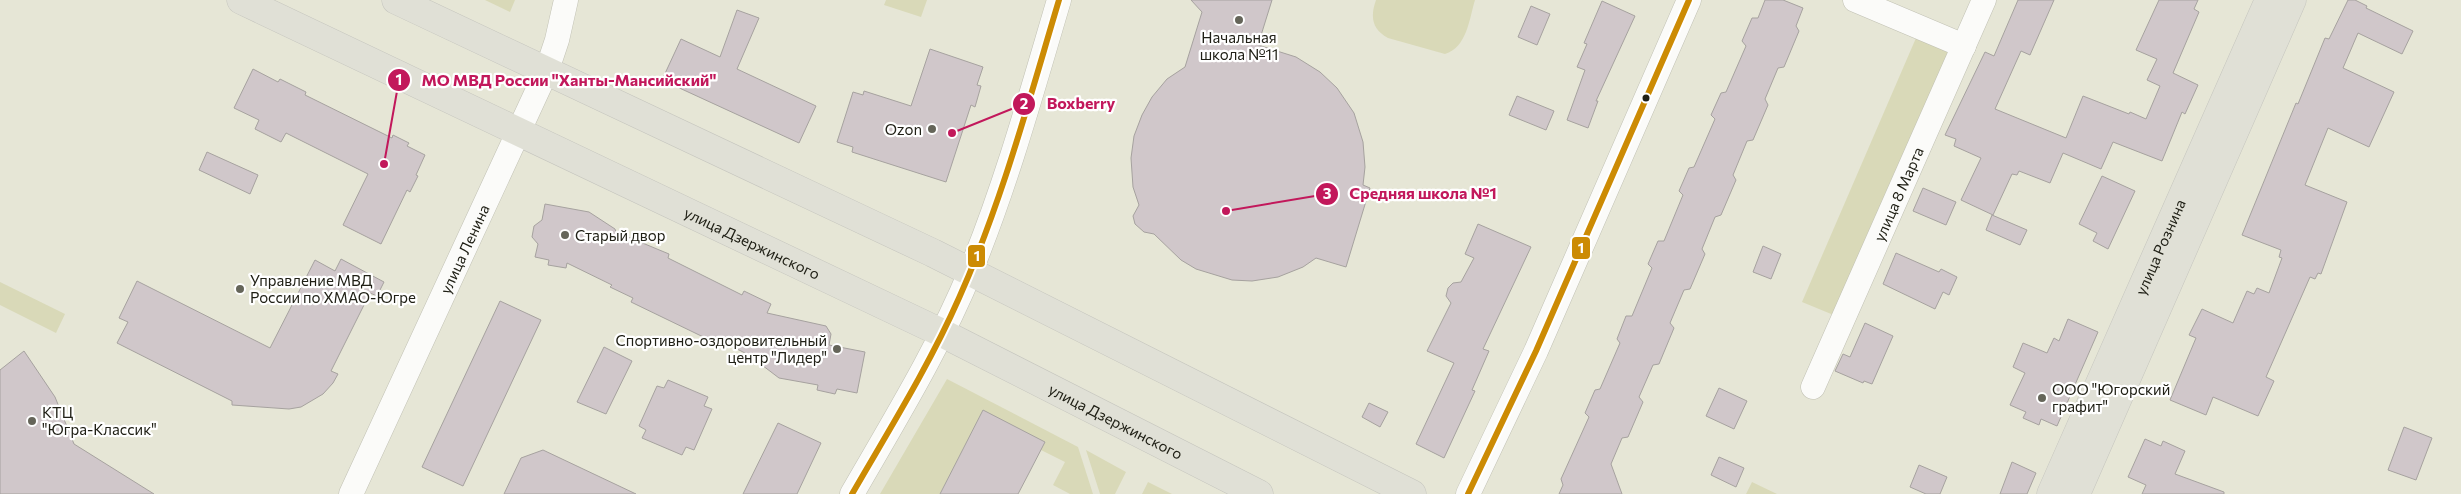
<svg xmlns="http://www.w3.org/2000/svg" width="2461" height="494" font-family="Commissioner,sans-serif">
<rect width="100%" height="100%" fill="#e6e6d6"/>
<path fill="#d9d9b8" d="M485,0H515L510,12Z
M886,0H927L921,17L884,5Z
M1376,0H1475C1469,20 1467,47 1445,54L1388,38C1372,29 1370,17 1376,0Z
M1916,38L1950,53L1836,316L1802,302Z
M0,282L65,314L56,333L0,305Z
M947,379L1078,447L1093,494H1070L1053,485L1065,462L1041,450L983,411L940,494H880Z
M1086,450L1126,472L1115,494H1100Z
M1148,482L1172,494H1142Z
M1752,482L1777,494H1746Z"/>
<path fill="#d0c7ca" stroke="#a6a29f" d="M1191,0H1272L1258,45L1296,57L1320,72L1337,88L1354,113L1363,142L1365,167L1363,185L1370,188L1346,267L1316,258L1303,267L1278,277L1252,281L1232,280L1196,269L1181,260L1154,234L1144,232L1135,224L1133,216L1139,205L1133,187L1131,158L1134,136L1142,115L1152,97L1167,79L1185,67L1202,12Z
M1765,0H1783L1803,8L1796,26L1799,31L1784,67L1778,68L1765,99L1768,105L1753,140L1747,141L1733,175L1736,180L1721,215L1715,217L1702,249L1705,254L1690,289L1684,290L1670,323L1674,328L1659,364L1653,365L1639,397L1643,402L1628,437L1622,438L1611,464L1622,494H1559L1563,485L1561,479L1589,417L1585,413L1595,390L1600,389L1620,343L1617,339L1626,316H1632L1652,268L1648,264L1658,241H1664L1683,195L1679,191L1689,168L1694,167L1715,119L1711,115L1721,93L1726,92L1746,46L1742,41L1752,18H1758Z
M2018,0H2054L2030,55L2021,51L1995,109L2066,138L2083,96L2129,114L2130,112L2146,119L2160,86L2147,80L2157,59L2136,50L2159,0H2198L2194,9L2199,12L2173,73L2198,85L2185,114L2182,112L2162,161L2113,142L2101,169L2063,153L2050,183L2019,171L2017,175L2012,174L1993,215L1961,200L1981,158L1954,146L1956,139L1945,135L1985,52L1994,56Z
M2348,0H2355L2367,6L2366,8L2413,31L2402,54L2358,33L2343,68L2394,92L2369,147L2328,128L2305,185L2347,202L2321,274L2318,273L2315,279L2310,277L2266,377L2274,381L2258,416L2213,397L2206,415L2170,400L2196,338L2189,335L2202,309L2233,323L2247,291L2254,294L2257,288L2269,293L2282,258L2279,257L2281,250L2242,235L2296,103L2298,104L2325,38L2329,39Z
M1602,1L1635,16L1596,101H1598L1588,128L1567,120L1585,70L1577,67L1587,44L1584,43Z
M1531,6L1550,14L1537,45L1518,37Z
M737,10L759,18L737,69L816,106L799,143L662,80L681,39L720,57Z
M930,49L983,67L977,85L981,86L975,107L971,105L946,182L852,152L853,147L837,142L853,92L863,95L864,91L911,106Z
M253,69L278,82L280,79L306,92L305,95L392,138L393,135L409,143L407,146L425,155L416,175L418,176L410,192L407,190L381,244L343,225L368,174L286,133L281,142L255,129L259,120L234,108Z
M1517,96L1554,111L1546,130L1509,115Z
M207,152L258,175L250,194L199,170Z
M2102,176L2135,191L2108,249L2093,241L2097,233L2079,224Z
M1923,188L1956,202L1946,225L1913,211Z
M545,204L589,212L615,229L616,232L669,254L668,258L742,295L744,291L771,304L767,313L826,326L831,334L829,345L865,352L857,393L837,389L835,394L817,390L818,385L779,378L754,359L755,358L725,343L724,347L631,302L633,298L610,287L612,285L567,263L566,268L548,265L549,260L535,257L538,244L532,237L534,226L542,220Z
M1992,215L2027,230L2020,245L1986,230Z
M1478,224L1531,247L1483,349L1489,351L1472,390L1475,391L1444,458L1416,444L1454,363L1427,351L1451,303L1446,296L1448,288L1453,283L1461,282L1474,258L1465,254Z
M1763,246L1781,254L1771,279L1753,272Z
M1896,253L1939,272L1941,269L1957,277L1949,295L1943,292L1935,309L1883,284Z
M341,259L384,282L377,296L370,293L331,371L338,374L333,383L323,394L301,407L289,409L232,405V401L117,343L128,322L119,318L137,281L270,348L315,260L335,271Z
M500,301L541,320L463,486L422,467Z
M2068,319L2098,332L2057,426L2041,419L2039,425L2023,418L2026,412L2010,405L2025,373L2013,367L2023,343L2047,353L2054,338L2059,341Z
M1865,323L1893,336L1872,384L1864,381L1863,383L1835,371L1843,354L1850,357Z
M604,347L632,361L606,414L577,402Z
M24,351L55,397L74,444L154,494H0V370Z
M668,380L708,397L704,406L712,409L694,450L686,447L682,455L642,438L646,430L639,426L657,386L664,388Z
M1719,388L1747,401L1734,429L1706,416Z
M1369,403L1388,412L1380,427L1362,417Z
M983,410L1045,442L1029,473L1018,494H940Z
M778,423L821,443L797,494H743Z
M2404,427L2432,438L2416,480L2388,470Z
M2145,439L2161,446L2163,441L2185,451L2175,474L2224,492V494H2142L2146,485L2128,477Z
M543,450L636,494H504L521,458Z
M1719,457L1744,468L1736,487L1711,475Z
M2012,462L2036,473L2027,494H2000Z
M1919,465L1947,477L1940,494H1926L1910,487Z"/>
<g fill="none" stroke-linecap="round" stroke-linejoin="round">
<g stroke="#c1c1b4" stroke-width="25">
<g id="minor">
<path d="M1855,0L1964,46"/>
<path id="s1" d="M1813,387L1984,0"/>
<path id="s2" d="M351,494L547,70L557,40L566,0"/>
<path d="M852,494C894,421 939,348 971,270C1007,182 1032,91 1059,0"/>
<path d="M1468,494L1536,351L1689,0"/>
</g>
</g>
<g stroke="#c5c5be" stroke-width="29">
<g id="major">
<path id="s3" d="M241,0L942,333L1259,494"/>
<path d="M396,0L933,253L1412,494"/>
<path id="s4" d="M2051,494L2269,0"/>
<path d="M2076,494L2292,0"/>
</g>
</g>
<use href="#minor" stroke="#fbfbf9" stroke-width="24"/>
<use href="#major" stroke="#e0e0d6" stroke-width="28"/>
<g stroke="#fff" stroke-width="10">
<path id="bus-1" d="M852,494C889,430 929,366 959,298C1002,202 1029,100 1059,0
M1468,494L1536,351L1689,0"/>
</g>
<use href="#bus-1" stroke="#cc8b04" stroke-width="6"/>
</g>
<g fill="#656559" stroke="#fff" stroke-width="2">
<circle cx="1239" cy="20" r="5"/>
<circle cx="932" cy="129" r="5"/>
<circle cx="565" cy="235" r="5"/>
<circle cx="240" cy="289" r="5"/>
<circle cx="837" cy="349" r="5"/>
<circle cx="2042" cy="398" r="5"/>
<circle cx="32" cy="421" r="5"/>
</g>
<circle fill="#202016" stroke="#fff" stroke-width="2" cx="1646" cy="98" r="4.5"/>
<g text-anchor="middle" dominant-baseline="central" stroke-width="4.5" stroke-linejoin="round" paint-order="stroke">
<g font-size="15" fill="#202016" stroke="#fff" text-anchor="start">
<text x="1239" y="37" text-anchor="middle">Начальная<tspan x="1239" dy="17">школа №11</tspan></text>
<text x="922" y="129" text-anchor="end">Ozon</text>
<text x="575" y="235">Старый двор</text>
<text x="250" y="280">Управление МВД<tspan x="250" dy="17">России по ХМАО-Югре</tspan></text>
<text x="827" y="340" text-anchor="end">Спортивно-оздоровительный<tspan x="827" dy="17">центр "Лидер"</tspan></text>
<text x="2052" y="389">ООО "Югорский<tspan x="2052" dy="17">графит"</tspan></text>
<text x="42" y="412">КТЦ<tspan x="42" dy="17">"Югра-Классик"</tspan></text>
</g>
<g font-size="15" fill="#202016" stroke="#fff">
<text stroke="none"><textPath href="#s1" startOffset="211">улица 8 Марта</textPath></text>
<text stroke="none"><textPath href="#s3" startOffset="566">улица Дзержинского</textPath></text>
<text stroke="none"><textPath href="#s4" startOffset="270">улица Рознина</textPath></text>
<text stroke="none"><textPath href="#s2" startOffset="270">улица Ленина</textPath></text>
<text stroke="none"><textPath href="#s3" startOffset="971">улица Дзержинского</textPath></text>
</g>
</g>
<path fill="none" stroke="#c2185b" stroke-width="2" d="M384 164L399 80M952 133L1024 104M1226 211L1327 194"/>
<g fill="#c2185b" stroke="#fff" stroke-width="2">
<circle cx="384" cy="164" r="5"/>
<circle cx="952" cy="133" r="5"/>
<circle cx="1226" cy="211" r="5"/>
<circle cx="399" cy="80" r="12"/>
<circle cx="1024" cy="104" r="12"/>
<circle cx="1327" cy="194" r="12"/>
</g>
<g font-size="15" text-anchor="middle" font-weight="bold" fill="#fff">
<text x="399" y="85">1</text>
<text x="1024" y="109">2</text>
<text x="1327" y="199">3</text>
</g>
<g font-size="16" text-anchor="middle" font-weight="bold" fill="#c2185b" stroke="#fff" stroke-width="4.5" stroke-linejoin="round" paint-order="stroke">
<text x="569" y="86">МО МВД России "Ханты-Мансийский"</text>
<text x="1081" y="109">Boxberry</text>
<text x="1423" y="199">Средняя школа №1</text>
</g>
<g stroke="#fff" stroke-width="2">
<rect x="1571" y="236" width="20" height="24" rx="5" fill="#cc8b04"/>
<rect x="967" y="244" width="19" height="24" rx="5" fill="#cc8b04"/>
</g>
<g font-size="14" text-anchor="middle" font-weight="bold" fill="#fff">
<text x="1581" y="253">1</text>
<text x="977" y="261">1</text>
</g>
</svg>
